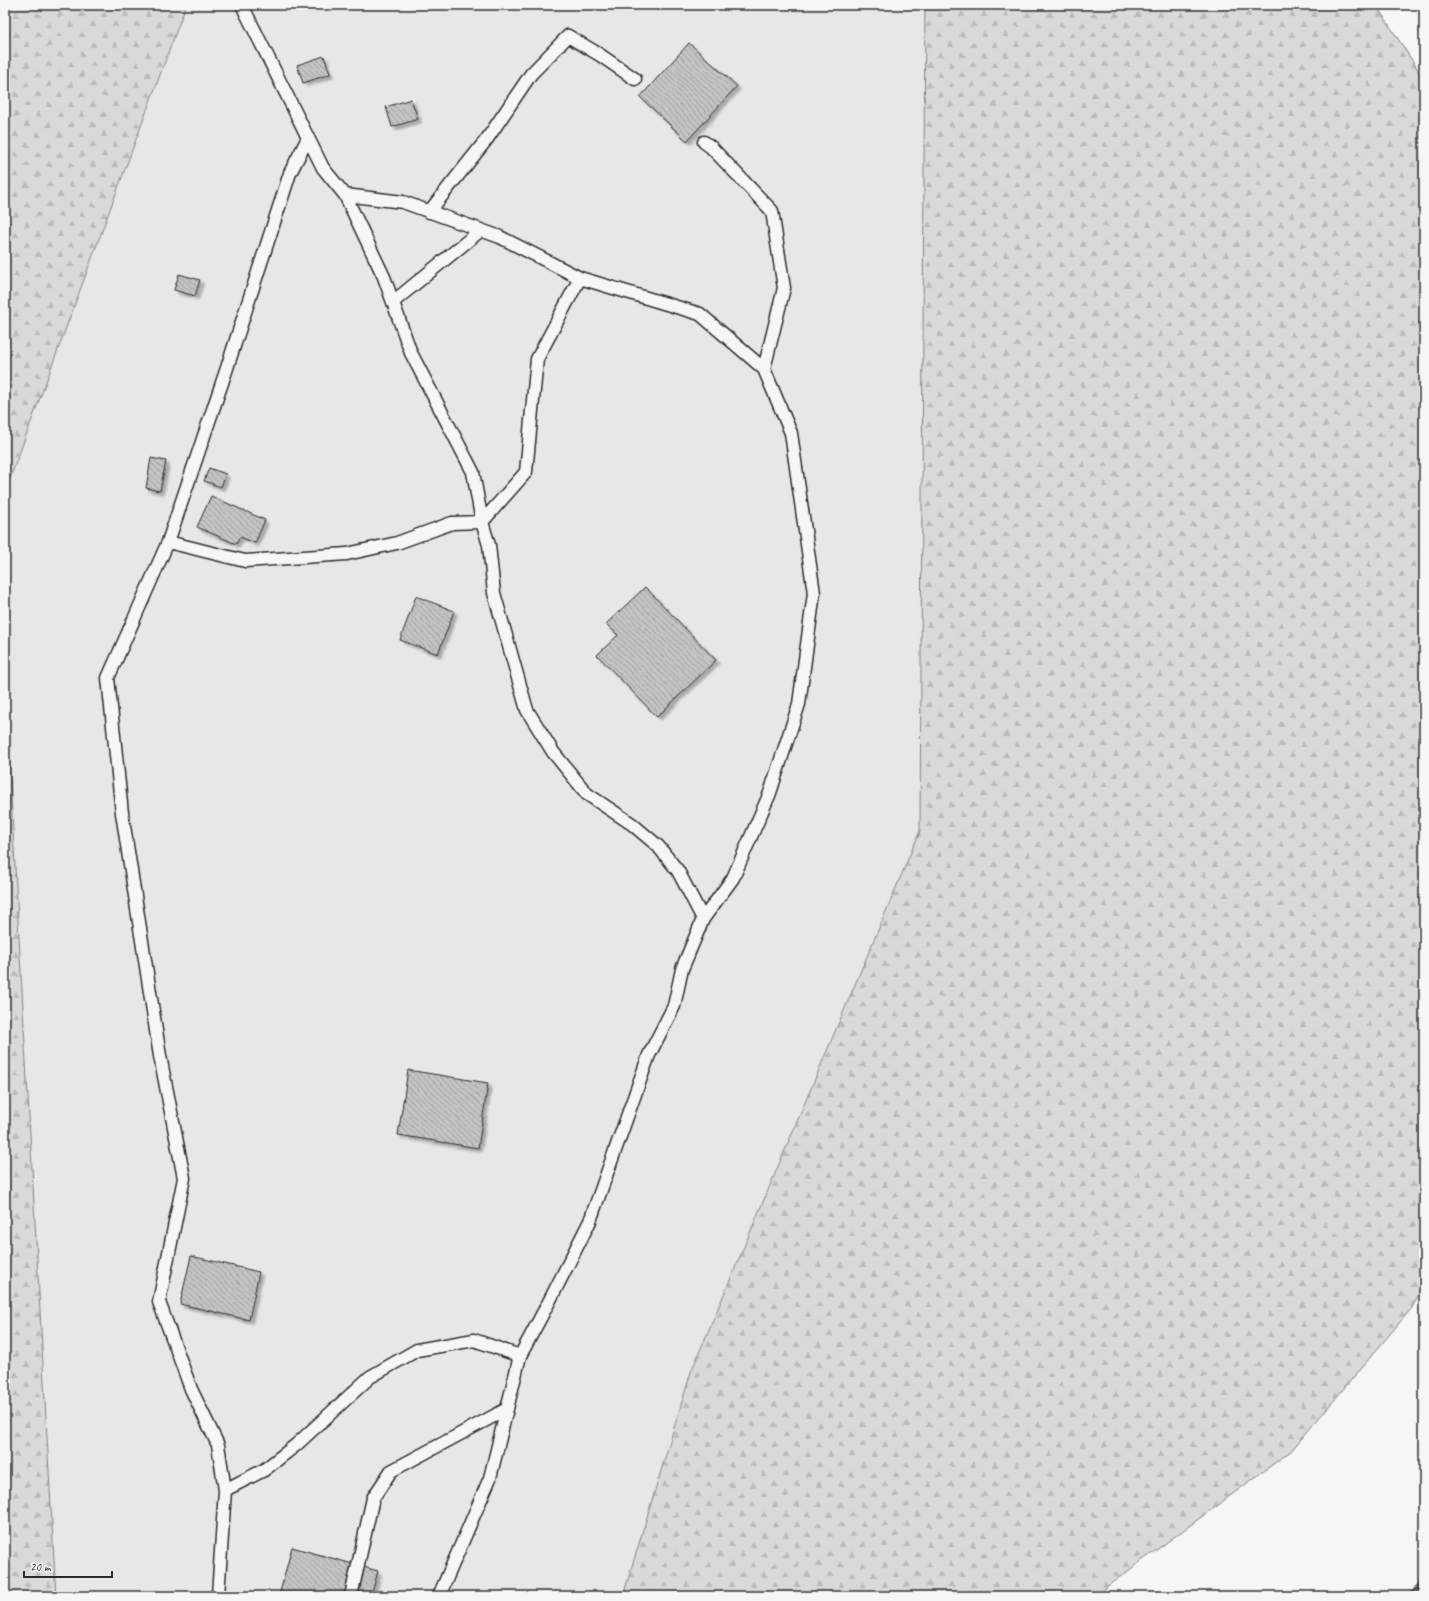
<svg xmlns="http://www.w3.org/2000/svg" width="1429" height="1601" font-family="Caveat,sans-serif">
<defs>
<pattern id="forest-firs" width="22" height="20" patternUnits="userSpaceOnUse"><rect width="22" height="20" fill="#d9d9d5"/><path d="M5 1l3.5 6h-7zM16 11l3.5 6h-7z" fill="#babab7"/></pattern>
<pattern id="building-back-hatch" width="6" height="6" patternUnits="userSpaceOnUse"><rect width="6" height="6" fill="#c3c3c0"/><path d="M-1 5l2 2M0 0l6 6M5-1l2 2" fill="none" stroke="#9f9f9c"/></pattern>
<filter id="shadow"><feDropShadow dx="3.5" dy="3.5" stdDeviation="1" flood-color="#0004"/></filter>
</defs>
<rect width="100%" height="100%" fill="#f6f6f2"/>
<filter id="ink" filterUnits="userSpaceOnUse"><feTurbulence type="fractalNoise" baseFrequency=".025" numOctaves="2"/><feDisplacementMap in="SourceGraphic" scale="8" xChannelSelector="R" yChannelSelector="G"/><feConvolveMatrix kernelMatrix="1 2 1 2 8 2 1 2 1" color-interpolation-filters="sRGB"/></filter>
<g filter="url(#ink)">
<path fill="#e7e7e3" d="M186,5H925L920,831L691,1372L623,1596H56L5,688V492Z"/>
<path fill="url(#forest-firs)" stroke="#828280" d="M5,5H186L5,492Z
M925,5H1376L1417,68L1424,88V1284L1412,1308L1291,1451L1094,1596H623L691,1372L920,831Z
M5,688L56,1596H5Z"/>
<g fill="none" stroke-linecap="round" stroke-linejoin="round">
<path stroke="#7a7a78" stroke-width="9" d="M1413,1596L1424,1585"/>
</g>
<path fill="url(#building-back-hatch)" stroke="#2b2b2b" filter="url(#shadow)" d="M689,43L737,86L687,141L640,97Z
M324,56L330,74L303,83L297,65Z
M411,99L418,119L392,127L386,107Z
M179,274L200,280L195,296L174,290Z
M151,458L166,461L160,491L146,488Z
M209,468L226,474L221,487L204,481Z
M211,496L265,520L255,543L240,537L236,544L197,527Z
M645,587L716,660L657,717L597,655L618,635L606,624Z
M416,596L454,611L438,654L400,640Z
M408,1070L488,1083L478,1148L398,1135Z
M191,1256L259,1272L249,1320L180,1304Z
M292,1547L378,1571L371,1596H279Z"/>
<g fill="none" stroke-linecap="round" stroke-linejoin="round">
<g stroke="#2b2b2b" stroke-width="15">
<path id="service" d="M242,5L323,168L345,195L384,277L411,353L473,472L482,522
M704,142L711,147L772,211L784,288L764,369
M345,195L403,202L500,237L580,278L700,314L764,369L791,433L814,593L799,704L770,793L733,878L703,919
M429,212L487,139L531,74L568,36L600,55L635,79
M393,302L481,230
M482,522L526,472L537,359L580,278
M168,542L245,561L347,554L397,543L452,523L482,522L489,545L494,593L527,710L553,752L587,794L632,824L658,846L678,871L703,919L682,969L674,1006L649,1055L590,1221L551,1298L520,1356L490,1478L439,1596
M225,1490L264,1470L296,1445L370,1377L417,1350L474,1340L520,1356
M218,1596L225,1490L218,1445L191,1389L159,1302L184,1178L160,1056L122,813L108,678L168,542L226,371L290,173L308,138
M351,1596L373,1498L391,1471L507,1409"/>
</g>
<use href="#service" stroke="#f6f6f2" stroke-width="12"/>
</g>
</g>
<rect width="1429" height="1601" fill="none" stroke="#f6f6f2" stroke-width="20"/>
<rect x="10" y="10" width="1409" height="1581" fill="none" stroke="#2b2b2b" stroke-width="1.5" filter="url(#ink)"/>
<path d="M24 1571v6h88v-6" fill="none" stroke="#2b2b2b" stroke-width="2"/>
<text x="30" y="1571" font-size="12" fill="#2b2b2b" stroke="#f6f6f2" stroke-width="3" paint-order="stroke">20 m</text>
</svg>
